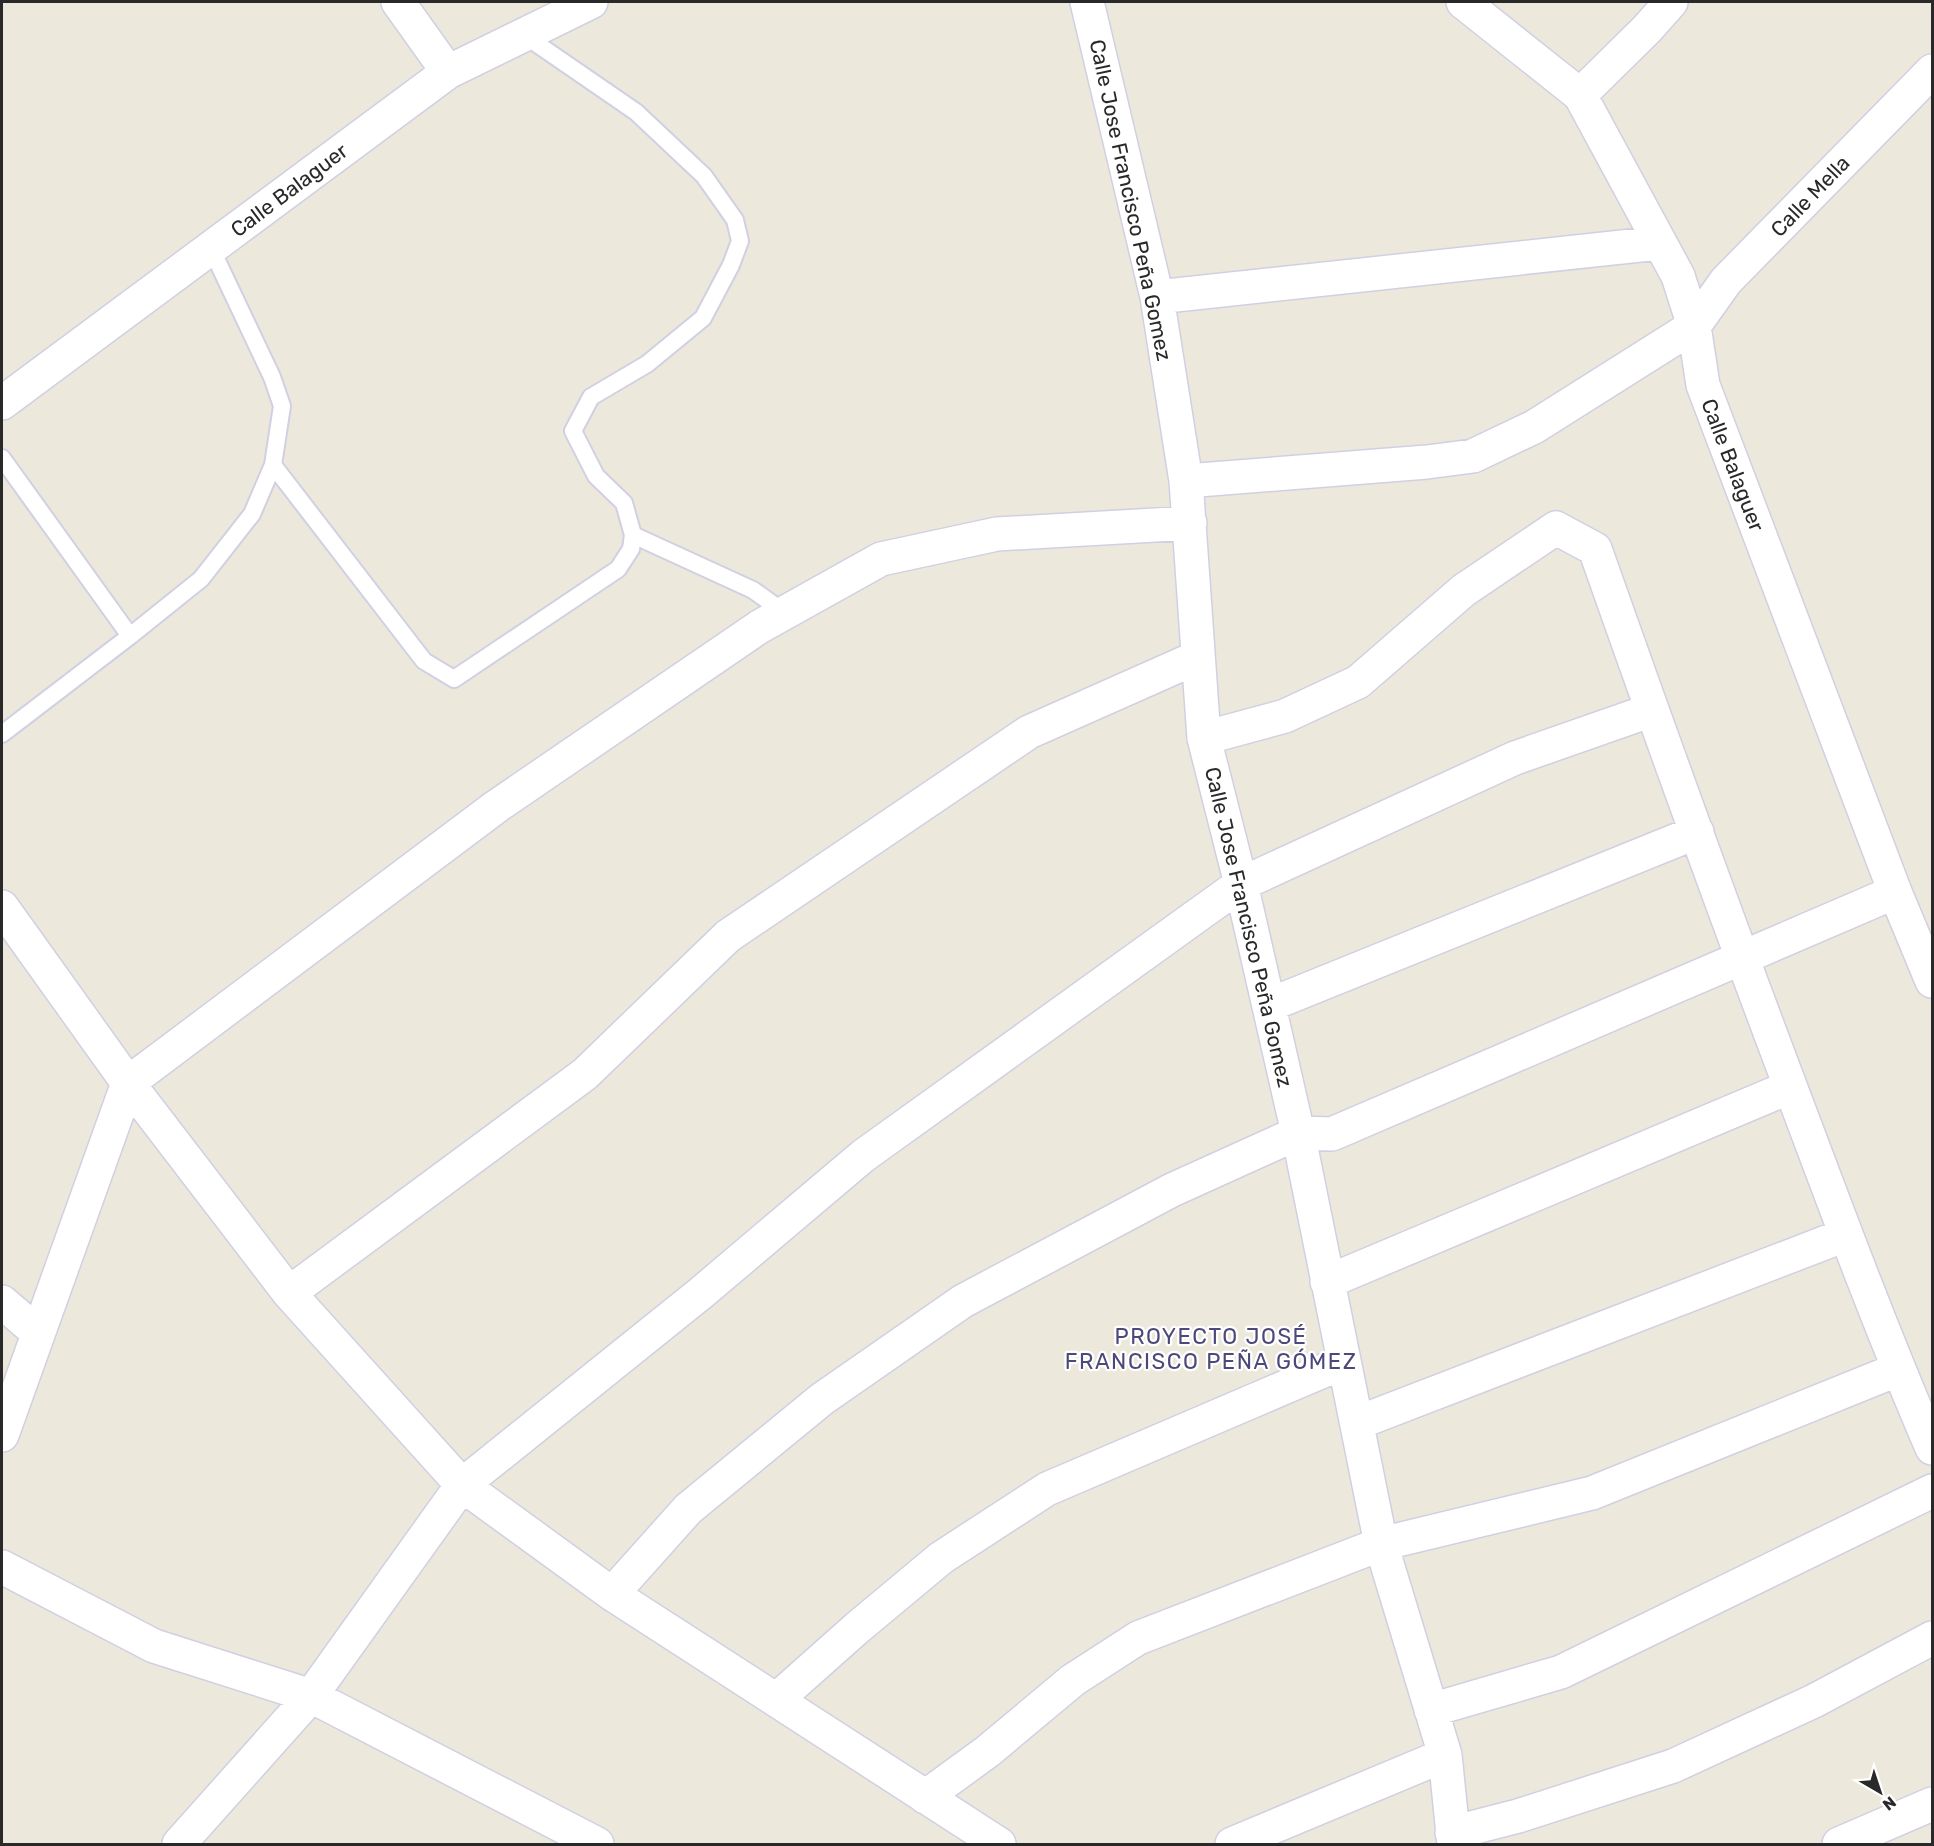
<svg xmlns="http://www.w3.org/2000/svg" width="1934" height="1846" font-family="Rubik,sans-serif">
<rect width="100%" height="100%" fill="#ece8db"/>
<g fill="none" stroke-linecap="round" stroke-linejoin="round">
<g stroke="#d1d0e3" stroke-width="20">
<path id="service" d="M2,458L130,636
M273,465L424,661L454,679L618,569L631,549L633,535L624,503L596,476L573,431L591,397L647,364L703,318L731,265L740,241L735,220L704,176L636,112L524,35
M633,535L753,590L785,613
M2,734L130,636L201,579L252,514L273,465L282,406L272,377L211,248"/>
</g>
<g stroke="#d1d0e3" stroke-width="36">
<path id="minor" d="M398,2L448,72
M1087,2L1157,297L1186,481L1204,738L1241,884L1298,1133L1381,1544L1445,1755L1454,1844
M1463,2L1580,95L1678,276L1694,326L1703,385L1895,892L1932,981
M1580,95L1647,29L1671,2
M1157,297L1659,243
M2,403L448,72L591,2
M1186,481L1427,462L1473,456L1534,427L1694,326L1726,281L1932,71
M1204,738L1285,716L1358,682L1464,590L1556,528L1595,549C1657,725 1720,900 1786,1075C1833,1200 1879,1325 1932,1448
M2,907L128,1083L289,1293L462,1485L612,1594L999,1844
M1269,1005L1697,832
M1327,1282L1790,1087
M289,1293L585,1074L728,936L1029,732L1198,657
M2,1302L37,1332
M1357,1423L1845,1235
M2,1435L128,1083L497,806L759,627L881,559L997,534L1190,523
M2,1567L154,1646L311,1696L597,1844
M612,1594L688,1509L822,1399L963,1301L1172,1190L1298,1133L1332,1134L1895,892
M776,1700L857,1628L941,1558L1047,1489L1344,1362
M1431,1710L1561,1672L1932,1491
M925,1797L988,1751L1073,1680L1138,1638L1381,1544L1592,1493L1899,1369
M1452,1833L1518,1816L1673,1766L1814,1701L1932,1638
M179,1844L311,1696L462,1485L701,1293L863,1156L1241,884L1515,758L1652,710
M1232,1844L1445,1755
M1839,1844L1932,1804"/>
</g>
<use href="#service" stroke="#fff" stroke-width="16"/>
<use href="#minor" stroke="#fff" stroke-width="33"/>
</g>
<g text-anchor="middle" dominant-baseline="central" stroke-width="4.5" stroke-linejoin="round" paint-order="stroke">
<g font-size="21" fill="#292929" stroke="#fff">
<text transform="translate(289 190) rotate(-37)">Calle Balaguer</text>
<text transform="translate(1810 196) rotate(-46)">Calle Mella</text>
<text transform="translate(1131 200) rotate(78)">Calle Jose Francisco Peña Gomez</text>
<text transform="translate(1733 465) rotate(69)">Calle Balaguer</text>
<text transform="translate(1249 927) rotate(77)">Calle Jose Francisco Peña Gomez</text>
</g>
<g font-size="22" letter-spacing="1.5" fill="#4c497a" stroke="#fff">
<text x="1211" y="1336">PROYECTO JOSÉ<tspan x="1211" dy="25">FRANCISCO PEÑA GÓMEZ</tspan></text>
</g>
</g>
<rect width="1934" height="1846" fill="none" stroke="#292929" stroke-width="6"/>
<g transform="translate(1880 1792) rotate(141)" stroke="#ffffff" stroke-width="4.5" paint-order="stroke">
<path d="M0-4.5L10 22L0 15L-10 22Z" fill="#292929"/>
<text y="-9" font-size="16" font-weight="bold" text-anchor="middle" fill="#292929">N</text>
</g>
</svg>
